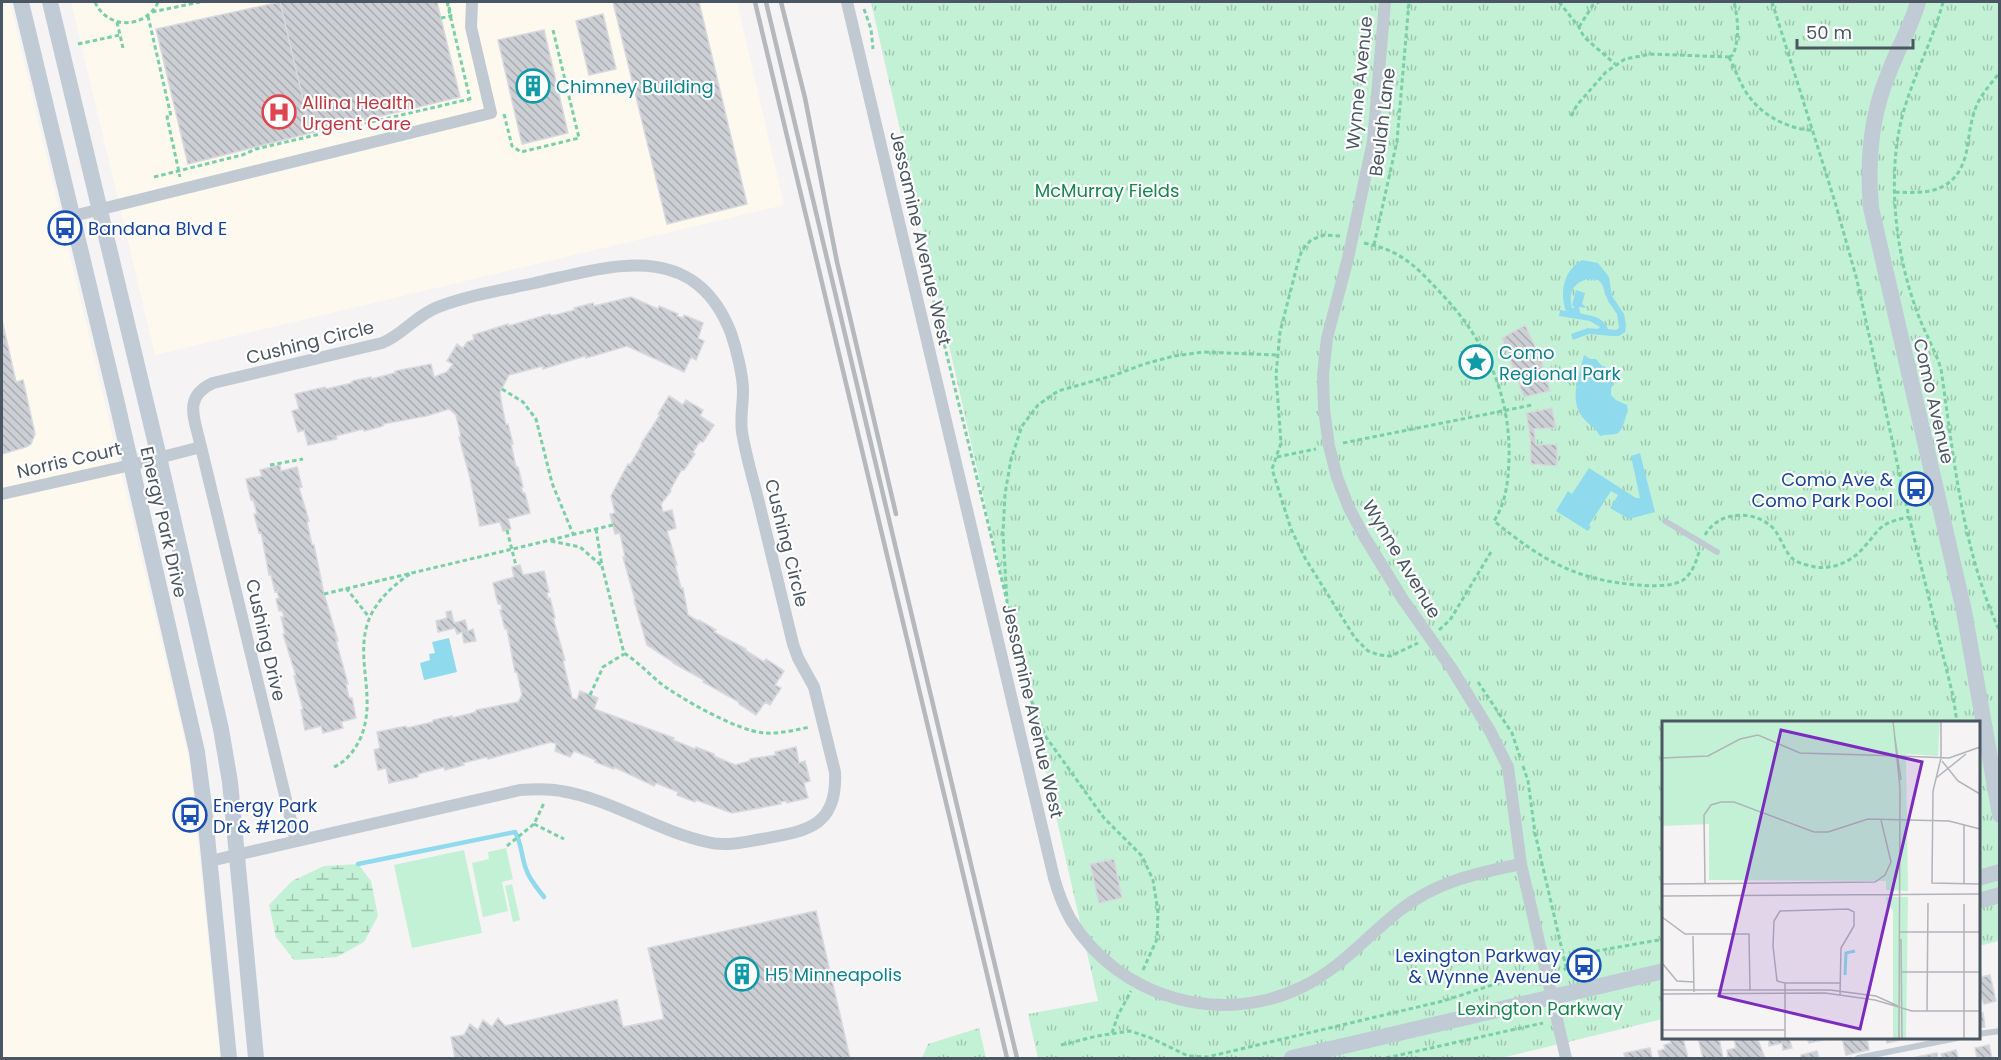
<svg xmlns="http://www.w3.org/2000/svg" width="2001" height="1060" font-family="Poppins,sans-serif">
<defs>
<pattern id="wetland-marsh" width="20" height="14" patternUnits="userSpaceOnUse" patternTransform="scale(1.5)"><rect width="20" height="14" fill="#c3f1d5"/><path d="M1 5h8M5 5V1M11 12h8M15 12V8" fill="none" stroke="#a0c6b0"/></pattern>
<pattern id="park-tufts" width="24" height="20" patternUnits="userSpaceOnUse" patternTransform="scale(1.5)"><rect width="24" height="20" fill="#c3f1d5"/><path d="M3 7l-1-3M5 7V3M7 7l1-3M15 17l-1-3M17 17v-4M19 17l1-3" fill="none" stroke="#a0c6b0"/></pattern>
<pattern id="building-back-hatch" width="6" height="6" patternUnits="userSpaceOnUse" patternTransform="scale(1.5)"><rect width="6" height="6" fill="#cdcfd5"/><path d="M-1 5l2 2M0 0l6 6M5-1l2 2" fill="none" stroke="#a8abb0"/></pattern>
</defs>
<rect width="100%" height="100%" fill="#f5f3f3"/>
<path fill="#fdf9ef" d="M2,2H10L190,763L220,1058H2Z
M71,2H737L784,205L155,355Z"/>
<path fill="#c3f1d5" d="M506,848L513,879L502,882L508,911L483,917L472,863L489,859L488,852Z
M464,850L482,933L412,948L394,865Z
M512,884L520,920L513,922L505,886Z"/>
<path fill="url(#wetland-marsh)" d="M358,864L371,881L378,916L364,942L337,957L294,960L276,937L269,905L292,881L324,866Z"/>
<path fill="url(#park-tufts)" d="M871,2H1999V941L1979,946L1978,722H1664L1663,1019L1501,1058H1038L1028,1014L1098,1001Z
M979,1028L986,1058H922L928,1044Z"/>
<path fill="#90daee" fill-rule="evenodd" d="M1582,260L1598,263L1609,277L1612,296L1624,314L1626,325L1625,332L1619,336H1612L1589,334L1573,340L1571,334L1588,328L1598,329L1600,327L1590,321L1559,316L1560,310L1566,311C1559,292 1564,270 1582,260ZM1588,279L1598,280L1602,284L1608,301L1617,314L1619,328L1616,330L1608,329C1601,315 1593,317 1580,313L1579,307L1585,308V306L1582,304L1585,293L1576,290L1572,305L1575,308H1572C1568,294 1573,282 1588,279Z
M1584,355L1590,359H1596L1601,365L1607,368L1605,371H1610L1613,374V385L1611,388V395L1616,400L1627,405L1628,411C1624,418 1624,431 1616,434C1611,435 1606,434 1600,436C1596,428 1589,425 1584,419C1568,401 1579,376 1584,355Z
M1640,453L1655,512L1629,519L1610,508L1618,495L1611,491L1589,525L1591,527L1588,531L1556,511L1568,491L1572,494L1589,468L1636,498H1640L1631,456Z
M449,638L457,672L424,680L420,663L430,660L429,654L435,653L432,642Z"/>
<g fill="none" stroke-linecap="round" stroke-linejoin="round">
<path stroke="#90daee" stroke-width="4.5" d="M358,864L515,832C522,844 521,856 526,869C529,879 537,888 544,897"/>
</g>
<path fill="url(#building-back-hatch)" stroke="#d7d9de" stroke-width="1.5" d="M280,2H437L460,97L311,133Z
M280,2L311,133L188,164L156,29Z
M613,2H699L747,204L667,224Z
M603,14L616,69L589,75L576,21Z
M544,30L568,133L522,144L498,40Z
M631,297L658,309L659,306L678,314L677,316L683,318L684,315L703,323L698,338L704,341L696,360L691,357L684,372L627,346L586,358L585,356L543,369V366L509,375L500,392L501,401L506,425L508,424L513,444H511L516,467H518L523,487H521L523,493H525L530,513L508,519L511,529L503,531L500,522L480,526L470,478L459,437H461L456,415L449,409L426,416L383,424V426L364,431L363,429L336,436L337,439L308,445L304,430L298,432L292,411L299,409L295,394L325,387L326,389L352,383V381L371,377V379L395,373V371L431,364L434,377L447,372L453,364L447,361L457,344L463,348L467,342L474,340L473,335L508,324V326L550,314L551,316L575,310L574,308L593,303L594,306Z
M2,320L16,382L23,380L35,434L31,444L26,447L2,454Z
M1525,325L1541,359L1550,391L1524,397L1502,338Z
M669,396L683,405L686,400L703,410L700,416L714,425L703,442L700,441L693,452L695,454L684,470L682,469L670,490L671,491L661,504L663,512L672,510L676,528L667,531L677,565H675L681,588H683L688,615L698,621L699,620L716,630L714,632L746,649L745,650L764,662L766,659L784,671L775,685L781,688L775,697L770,705L765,702L756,715L739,704V702L703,682L704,680L673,663V662L647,645L634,600H635L623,557H625L620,533L615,534L610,514L615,513L611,496L628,464L630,465L642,445L641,444L660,415L658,414Z
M1552,408L1556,428L1534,429L1536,445L1557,444V466L1531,464L1530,435L1526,413Z
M280,465L281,471L297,467L302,487L299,488L309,521L307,522L312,545H314L324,594L338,641H336L348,684H346L349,698H352L356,718L341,722L343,728L323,733L321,726L305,730L301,710L303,709L294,676H296L283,634H285L281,617H284L282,611H279L276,599L279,598L277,591L275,592L271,575H269L261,532L259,533L254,514H257L253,499L251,500L246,479L262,476L260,470Z
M520,565L523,575L544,571L549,592L547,593L548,599L550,598L555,618H553L565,660L563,661L572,698L577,700L580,691L598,698L594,709L674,738L673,740L695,749L696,747L714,754V756L735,765L750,761V759L776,755L775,752L796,747L799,763L805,761L810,781L804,783L808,798L787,803L786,801L780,802L781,804L732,813L696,800L695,802L677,795L678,792L656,783L654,786L614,767V769L595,762L596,760L574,751L570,757L555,751L556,744L551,742L488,759L487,757L463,763L464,765L445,770L444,767L418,774V777L389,783L386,768L378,770L374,750L380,748L377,732L406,726L407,728L433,722V720L452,716V718L476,712V710L518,702L522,695L517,672H515L507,629H505L500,610H502L501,604H498L493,583L514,577L512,567Z
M451,611L454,623L465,620L468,631L473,629L476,641L464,643L462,632L457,634L455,628L438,632L436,621L447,618L446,612Z
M1114,859L1122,898L1099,903L1090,864Z
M816,911L850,1058H455L451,1037L464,1035L470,1024L478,1030L483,1020L492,1027L498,1018L505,1026L617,1000L623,1027L664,1019L648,948Z
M1979,970L1981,977L1990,975L1996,1001L1984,1004L1982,999L1978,1000Z
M1983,1013L1985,1027L1978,1028V1014Z
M1683,1038L1688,1058H1660L1658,1051L1665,1049L1664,1045L1671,1043L1670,1040Z
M1698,1038H1719L1723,1058H1703Z
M1734,1038H1757L1765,1058H1728L1727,1050L1736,1048Z
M1769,1038H1789L1792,1048L1783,1050L1782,1043L1769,1046Z
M1807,1038H1828V1039L1809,1043Z
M1842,1038H1867L1869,1050L1846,1055Z
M1886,1038H1904V1039L1887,1043Z
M1989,1045L1992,1058H1977L1975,1048Z
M1650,1048L1652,1058H1625L1624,1053Z
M1956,1050L1958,1058H1942L1941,1054Z
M1817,1051L1819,1058H1801V1055Z
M1937,1053L1938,1058H1916V1057Z"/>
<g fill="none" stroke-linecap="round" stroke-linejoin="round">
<path stroke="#7ad0a6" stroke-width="3" stroke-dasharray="4.5 3" stroke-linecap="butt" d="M95,2C107,30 146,29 158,2
M447,2L470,99
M1559,2L1579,27L1584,37L1615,64
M1772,2L1835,202L1857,280L1909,517L1953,696L1957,722
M1943,2C1932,44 1909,83 1900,126C1888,182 1896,253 1915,306C1922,328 1934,347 1941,369C1954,458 1962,550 2000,632
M864,9L871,29L873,49
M152,12L200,2
M148,16L171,116L167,117L180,177
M117,22L123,48
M1579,27L1593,5L1599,2
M78,44L120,35
M1729,57C1736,71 1741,87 1751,99C1765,117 1791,130 1813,130
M1729,57L1733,55C1740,37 1738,20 1734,2
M504,114L512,146L521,152L579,138L553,30
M1571,116L1577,105L1606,72L1625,59L1651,54L1729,57
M154,177L242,155L256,149L474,98
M1895,192C1929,194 1956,192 1966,154C1969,139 1970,122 1976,107C1981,94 1991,84 2000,72
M1340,236L1324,235L1311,240L1302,250L1298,262L1280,332L1276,375L1281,443L1272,469L1291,529L1305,558L1355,638L1368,651L1379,655L1391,656L1418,643
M1364,243C1398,250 1413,263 1436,288C1483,336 1511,391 1509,460C1508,483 1506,502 1494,521C1542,560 1575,580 1638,585C1650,586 1672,587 1683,580C1692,574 1696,562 1699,552
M1374,245L1397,141L1409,2
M930,286L1006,597
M502,389L523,402L536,419L552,483L573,534
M1343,443L1532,405
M1277,457L1316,449
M270,465L303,459
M596,529L602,566L624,653C638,662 648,673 660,683C681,699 738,731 764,733C779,734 795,730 810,727
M507,530L516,566
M1705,535C1718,511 1754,509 1773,528C1781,537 1784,551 1793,559C1799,564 1808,565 1815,567C1833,570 1853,561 1864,547C1871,540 1875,532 1883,526C1890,521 1900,519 1909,517
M551,541L580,547L602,566
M346,588L369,617
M324,594L613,525
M1439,630L1450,620L1491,552
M2000,650V657
M1478,682L1512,733L1520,757
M590,695L603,667L624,654
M1523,766L1528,781L1535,833L1566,967
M334,767C347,761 355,750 361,737C377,697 355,660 368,622C375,602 392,586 410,574
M534,824L564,839
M1978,845L1980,854L1978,855
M507,846L534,824L544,803
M1143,970L1157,939L1158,912L1153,880L1142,856L1104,818L1046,737L1030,697L1007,602L1003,534L1005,494L1011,459L1022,426L1038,405L1058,391L1115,375L1144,364L1174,356L1203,352L1277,355
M1564,970L1585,953L1664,939
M1112,1033L1118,1015L1131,991
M1061,1045L1097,1036L1130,1031L1151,1038L1188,1056L1207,1057L1443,1001L1520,976L1523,978
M1386,1058L1543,1023"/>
<path stroke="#c1cad2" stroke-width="6" d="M1665,521L1717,552
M1978,1034L2000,1031
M1858,1058L1957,1038"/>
<path stroke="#c1cad2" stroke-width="12" d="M847,2L1054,878C1058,892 1063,906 1071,920C1119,998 1220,1027 1302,987C1340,969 1367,936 1399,911C1435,882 1477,873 1521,864
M1385,2L1373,141L1348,258L1327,338L1323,375L1324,409L1329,446L1337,477L1349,508L1364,536L1402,598L1452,669L1490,731L1508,767L1521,864L1566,1058
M73,216L491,113L471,27L472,2
M201,447L296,841
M2,494L131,465L201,447C195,419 182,397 213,383L382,343C403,335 416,315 438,307C469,295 503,290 535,283C611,266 694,238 731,333C736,348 743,375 743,391C743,405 740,418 742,432C746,457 754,482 760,507C771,553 782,598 793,644L798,658L814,687L835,772C838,828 805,831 762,839C743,842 726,847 707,842C657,831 611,799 561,791C547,788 533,789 520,790L210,861"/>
<path stroke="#c1cbd6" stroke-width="16" d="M21,2L116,399L197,752L204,806L229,1058
M50,2L159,457L221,729L230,782L256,1058
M1918,2C1911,27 1897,50 1888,75C1870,118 1867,162 1871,208L1964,611L2000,815
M1978,878L2000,872
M1978,901L2000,895
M1292,1058L1664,971"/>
<path stroke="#b5b8bd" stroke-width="4.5" d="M755,2L1007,1058
M766,2L1017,1058
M781,2L805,98L837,262L896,514"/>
<path stroke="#7ad0a6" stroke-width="3" stroke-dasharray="4.5 3" stroke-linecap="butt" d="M441,18L451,16L448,2"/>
</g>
<defs>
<g id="building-ring" transform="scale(1.725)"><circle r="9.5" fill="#fff" stroke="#0f9aa8" stroke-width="1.5"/><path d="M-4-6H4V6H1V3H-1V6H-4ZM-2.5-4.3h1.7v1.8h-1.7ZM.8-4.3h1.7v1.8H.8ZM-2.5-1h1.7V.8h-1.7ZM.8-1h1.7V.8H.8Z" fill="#0f9aa8"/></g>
<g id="hospital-ring" transform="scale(1.725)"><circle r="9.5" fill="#fff" stroke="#e0444e" stroke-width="1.5"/><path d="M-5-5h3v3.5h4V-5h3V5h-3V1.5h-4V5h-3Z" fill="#e0444e"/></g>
<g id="bus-ring" transform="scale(1.725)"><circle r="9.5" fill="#fff" stroke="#1a4fb4" stroke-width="1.5"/><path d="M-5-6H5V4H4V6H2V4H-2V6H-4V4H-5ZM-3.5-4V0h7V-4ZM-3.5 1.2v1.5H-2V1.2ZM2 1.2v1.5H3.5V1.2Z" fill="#1a4fb4"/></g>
<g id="sight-ring" transform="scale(1.725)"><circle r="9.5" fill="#fff" stroke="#0f9aa8" stroke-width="1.5"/><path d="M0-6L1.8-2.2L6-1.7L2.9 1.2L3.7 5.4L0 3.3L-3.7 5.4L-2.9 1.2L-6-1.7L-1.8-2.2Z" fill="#0f9aa8"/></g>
</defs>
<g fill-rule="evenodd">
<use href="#building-ring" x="533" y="86"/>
<use href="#hospital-ring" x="279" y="112"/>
<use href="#bus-ring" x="65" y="228"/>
<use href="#sight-ring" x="1476" y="362"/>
<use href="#bus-ring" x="1916" y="489"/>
<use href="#bus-ring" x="190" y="815"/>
<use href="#bus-ring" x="1584" y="965"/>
<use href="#building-ring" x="742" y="974"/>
</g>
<g text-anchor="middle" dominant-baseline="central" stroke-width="4.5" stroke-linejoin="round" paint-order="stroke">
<g font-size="18" fill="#4a5661" stroke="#fff">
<text transform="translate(1359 83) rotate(-84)">Wynne Avenue</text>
<text transform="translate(1382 122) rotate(-83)">Beulah Lane</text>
<text transform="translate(921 238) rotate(77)">Jessamine Avenue West</text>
<text transform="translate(310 342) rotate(-14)">Cushing Circle</text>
<text transform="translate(1934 401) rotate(77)">Como Avenue</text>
<text transform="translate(69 460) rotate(-13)">Norris Court</text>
<text transform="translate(164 522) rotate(77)">Energy Park Drive</text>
<text transform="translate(787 543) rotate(76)">Cushing Circle</text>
<text transform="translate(1402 559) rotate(59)">Wynne Avenue</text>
<text transform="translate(266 640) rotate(77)">Cushing Drive</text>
<text transform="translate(1033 711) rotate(77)">Jessamine Avenue West</text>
</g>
<g font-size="18" fill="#0d838f" stroke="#fff" text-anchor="start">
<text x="556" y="86">Chimney Building</text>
<text x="1499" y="352">Como<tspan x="1499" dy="21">Regional Park</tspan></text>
<text x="765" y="974">H5 Minneapolis</text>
</g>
<g font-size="18" fill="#be3a42" stroke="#fff" text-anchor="start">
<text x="302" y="102">Allina Health<tspan x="302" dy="21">Urgent Care</tspan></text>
</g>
<g font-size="18" fill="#17864f" stroke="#fff">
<text x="1107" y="190">McMurray Fields</text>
<text x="1540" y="1008">Lexington Parkway</text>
</g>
<g font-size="18" fill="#164399" stroke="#fff" text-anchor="start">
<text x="88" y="228">Bandana Blvd E</text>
<text x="1893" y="479" text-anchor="end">Como Ave &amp;<tspan x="1893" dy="21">Como Park Pool</tspan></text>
<text x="213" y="805">Energy Park<tspan x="213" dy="21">Dr &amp; #1200</tspan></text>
<text x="1561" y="955" text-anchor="end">Lexington Parkway<tspan x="1561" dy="21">&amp; Wynne Avenue</tspan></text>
</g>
</g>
<g transform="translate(1662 721)">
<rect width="318" height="318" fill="#f5f3f3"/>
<path d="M0,0H278L276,35L244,33L246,170L224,169V160L47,159V103L0,105ZM224,176H246L244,318H231V189L225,184Z" fill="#c3f1d5"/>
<path fill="none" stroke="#90daee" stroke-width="3" d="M183,254L184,232L193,230"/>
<path fill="none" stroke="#b1b4b9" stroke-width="1.5" d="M231,0L238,67L237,318M279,0V37L271,70L270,162L318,163M232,10L239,59M238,35L287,37L318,26M0,37L46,35L78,18L96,14L138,32L238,35M280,40L296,60L318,73M274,57L304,33M302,162V103M0,163L213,161L223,154L229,141L219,99M43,163L42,94L49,84L59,81H72L152,111H166L206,98L287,100L318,108M0,175L318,173M0,196L23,213H87L88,270M238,211H318M31,215L32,271M239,218L240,318M0,242L15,260L32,261M239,251H318M123,262H178M0,269H168L214,275L236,285M0,273L163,272L213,279L250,290H318M265,290L266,182M0,309H123M123,318V262L115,260L111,225L112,200L118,190L186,188L192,191V205L179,227L178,274M302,318V183"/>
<path fill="#7b2cbf" fill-opacity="0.15" stroke="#7b2cbf" stroke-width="3" d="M119,9L260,41L198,308L57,275Z"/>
<rect width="318" height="318" fill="none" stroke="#4a5661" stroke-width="3"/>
</g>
<rect width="2001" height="1060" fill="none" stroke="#4a5661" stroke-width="6"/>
<path d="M1797 39v9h116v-9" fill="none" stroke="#4a5661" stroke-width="3"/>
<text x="1806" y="39" font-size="18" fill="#4a5661" stroke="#ffffff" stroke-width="4.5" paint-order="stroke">50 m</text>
</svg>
